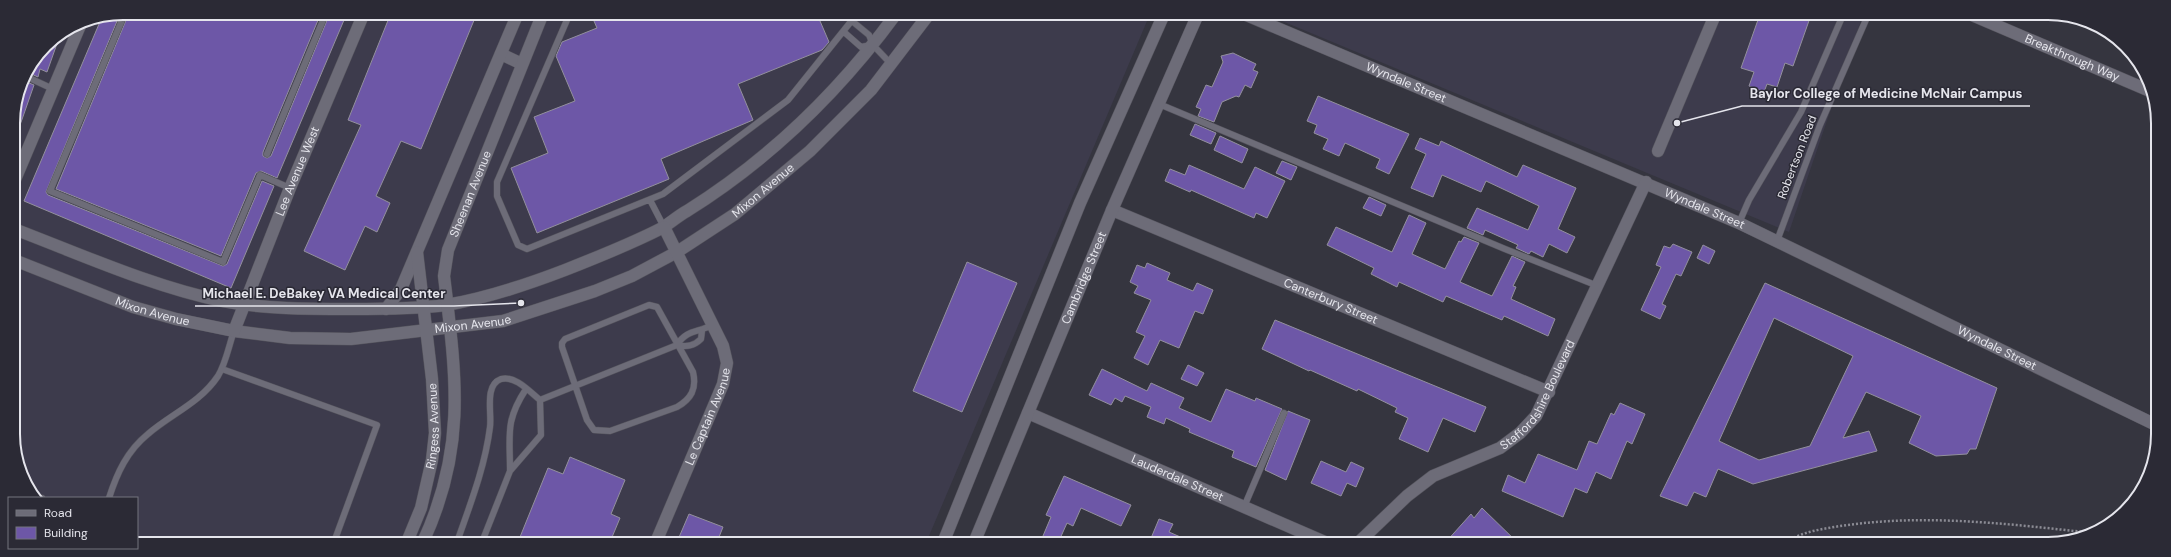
<svg xmlns="http://www.w3.org/2000/svg" width="2171" height="557" font-family="'DM Sans',sans-serif">
<rect width="100%" height="100%" fill="#35353f"/>
<path fill="#3d3b4c" d="M123,13L1150,14L926,543L137,542V498H38L15,455L13,116L21,81L45,45L81,21Z
M1265,14L1863,15L1789,232Z"/>
<path fill="#6d57a7" stroke="#93909d" fill-rule="evenodd" d="M129,13H321L263,152V156L267,158L271,156L330,13H347L277,178L261,171L256,173L221,256L56,189Z
M391,13H477L421,149L401,141L376,196L390,203L377,232L365,226L345,270L304,251L361,125L348,120Z
M120,14L46,192L48,195L223,266L227,264L262,181L274,186L231,288L24,201L102,17Z
M591,14H817L829,42L822,50L738,84L753,120L661,159L669,179L537,233L511,168L548,153L534,117L575,101L556,56L562,42L597,28Z
M1769,15H1811L1793,66L1785,63L1777,87L1767,84L1764,92L1749,86L1754,72L1741,68L1759,17L1767,20Z
M60,35L47,72L40,69L38,77L27,72L46,45Z
M1233,53L1256,64L1253,70L1258,72L1251,88L1245,85L1239,97L1236,96L1222,102L1214,122L1198,116L1201,109L1196,107L1206,85L1212,87L1223,62L1221,56Z
M22,80L34,85L19,128L13,126V116Z
M1318,96L1409,134L1389,174L1376,168L1380,159L1345,143L1339,156L1323,149L1328,139L1314,133L1317,125L1307,121Z
M1195,124L1216,133L1211,144L1190,135Z
M1220,136L1248,149L1242,163L1214,150Z
M1420,138L1439,146L1441,141L1517,177L1523,165L1576,188L1558,229L1575,237L1567,253L1549,244L1543,257L1531,251L1529,254L1516,248L1518,245L1516,244L1485,230L1483,235L1467,228L1477,208L1528,230L1539,206L1486,181L1481,192L1442,175L1433,197L1411,188L1426,154L1415,149Z
M1282,161L1297,167L1291,180L1276,173Z
M1189,165L1244,189L1255,167L1285,181L1267,218L1256,213L1254,218L1191,190L1190,192L1165,181L1170,169L1185,175Z
M1369,197L1386,205L1381,216L1363,208Z
M1409,215L1426,223L1412,254L1445,269L1459,241L1461,242L1464,237L1479,243L1460,282L1492,296L1512,256L1525,262L1513,286L1516,287L1511,299L1555,319L1548,336L1504,316L1502,320L1446,296L1443,302L1399,282L1397,287L1371,274L1374,268L1327,245L1336,227L1392,252Z
M1673,244L1692,252L1681,276L1676,274L1662,304L1666,306L1660,319L1641,310L1661,267L1656,265L1664,246L1670,248Z
M1703,245L1715,251L1709,264L1697,258Z
M967,262L1017,283L962,412L913,391Z
M1147,263L1170,273L1167,280L1193,291L1197,283L1213,290L1203,314L1195,311L1179,348L1160,340L1148,365L1134,358L1145,336L1136,332L1151,300L1134,293L1138,286L1130,282L1137,265L1145,268Z
M1765,283L1997,388L1976,449H1970L1967,454L1936,456L1909,443L1921,416L1866,392L1843,438L1869,431L1877,451L1753,484L1718,469L1706,497L1694,492L1687,506L1660,496ZM1774,318L1853,356L1810,446L1759,460L1719,441Z
M1275,320L1486,407L1475,432L1443,418L1428,452L1399,439L1408,418L1395,412L1397,408L1358,389L1357,391L1310,370L1309,371L1262,349Z
M1188,365L1204,373L1197,386L1181,379Z
M1102,369L1147,391L1151,383L1184,398L1179,408L1211,422L1226,389L1255,401L1256,398L1282,409L1256,467L1232,457L1234,451L1189,432L1190,429L1166,418L1164,424L1147,417L1151,407L1125,396L1122,402L1115,398L1111,405L1089,395Z
M1620,403L1645,414L1632,444L1627,441L1611,479L1596,472L1587,493L1575,488L1563,517L1502,491L1508,475L1525,483L1538,454L1577,470L1589,441L1597,444L1611,413L1614,415Z
M1288,411L1310,420L1286,480L1265,470Z
M570,457L625,480L611,514L620,518L610,542H518L548,468L563,474Z
M1321,461L1346,472L1351,462L1364,468L1356,487L1347,483L1341,496L1311,483Z
M1064,476L1131,505L1121,526L1081,508L1073,526L1067,523L1058,543H1040L1051,517L1046,515Z
M1482,508L1518,543H1445L1471,514L1474,518Z
M689,514L723,527L717,542H677Z
M1159,519L1173,524L1169,532L1194,543H1149Z"/>
<g fill="none" stroke-linecap="round" stroke-linejoin="round">
<g stroke="#55545d" stroke-width="7">
<path id="service" d="M125,13L50,191L223,262L260,175L290,188
M570,13L497,182V196L518,245L527,249L663,194L788,100L857,14
M852,21L869,35L873,45L891,64
M844,32L861,47L871,45
M25,76L53,89
M1159,104L1505,249L1598,286
M267,154L326,13
M650,200L664,227
M1739,223L1749,200L1801,112L1843,15
M1777,241L1820,125L1868,15
M649,305L657,307L693,372C697,389 691,399 677,407L610,431L594,430L587,420L562,347V343L565,339Z
M702,331L701,339C694,346 687,347 677,345C687,329 698,333 712,325
M222,369L377,425L334,542
M540,400L677,345
M510,471C510,434 505,421 526,389
M38,498H42
M109,498C117,473 127,451 148,434C171,414 200,403 218,376C226,363 229,345 234,331
M1244,507L1284,413
M457,542C470,505 485,467 490,427C492,413 484,385 501,379C515,375 530,392 540,400L541,435L510,471L482,542"/>
</g>
<g stroke="#55545d" stroke-width="13">
<g id="minor">
<path id="s1" d="M1244,14L1739,223L2156,425"/>
<path id="s2" d="M1972,15L2150,91"/>
<path d="M501,54L522,64"/>
<path d="M1658,151L1715,15"/>
<path d="M14,182L82,21"/>
<path id="s3" d="M1112,210L1549,392"/>
<path d="M14,229C80,254 153,287 222,301C264,309 308,309 351,309C383,309 415,309 446,305C488,298 526,285 565,270C598,257 631,244 662,228C670,223 678,216 687,211C770,159 838,93 896,14"/>
<path id="s4" d="M14,260L133,307L176,319L234,331L290,338L351,339L503,321L595,291L632,276L677,252L735,214L810,151L871,90L929,14"/>
<path d="M386,309L401,289L518,13"/>
<path id="s5" d="M234,331L290,188L364,13"/>
<path id="s6" d="M1028,413L1327,543"/>
<path id="s7" d="M407,542L421,508L432,460L435,433L432,379L417,252"/>
<path id="s8" d="M423,542C467,447 456,376 444,276L448,250L543,13"/>
<path id="s9" d="M656,542L723,384L727,363L723,346L664,227"/>
<path id="s10" d="M1358,543L1407,496L1433,476L1500,448L1520,433L1536,416L1646,182"/>
</g>
</g>
<g stroke="#55545d" stroke-width="13">
<g id="tertiary">
<path d="M943,543L1080,203L1164,14"/>
<path id="s11" d="M974,543L1112,210L1198,14"/>
</g>
</g>
<path stroke="#8b8b94" stroke-width="2.5" stroke-dasharray="2 2" stroke-linecap="butt" d="M1779,544C1790,539 1801,534 1813,531C1906,511 2000,523 2093,533"/>
<use href="#service" stroke="#6d6c78" stroke-width="6"/>
<use href="#minor" stroke="#6d6c78" stroke-width="12"/>
<use href="#tertiary" stroke="#6d6c78" stroke-width="12"/>
</g>
<g text-anchor="middle" dominant-baseline="central" stroke-width="3" stroke-linejoin="round" paint-order="stroke">
<g font-size="12" fill="#e5e5ec" stroke="#2b2a35">
<text stroke="none"><textPath href="#s2" startOffset="109">Breakthrough Way</textPath></text>
<text stroke="none"><textPath href="#s1" startOffset="176">Wyndale Street</textPath></text>
<text transform="translate(1797 157) rotate(-69)">Robertson Road</text>
<text stroke="none"><textPath href="#s5" startOffset="172">Lee Avenue West</textPath></text>
<text stroke="none"><textPath href="#s4" startOffset="796">Mixon Avenue</textPath></text>
<text stroke="none"><textPath href="#s8" startOffset="358">Sheenan Avenue</textPath></text>
<text stroke="none"><textPath href="#s1" startOffset="500">Wyndale Street</textPath></text>
<text stroke="none"><textPath href="#s11" startOffset="287">Cambridge Street</textPath></text>
<text stroke="none"><textPath href="#s3" startOffset="237">Canterbury Street</textPath></text>
<text stroke="none"><textPath href="#s4" startOffset="148">Mixon Avenue</textPath></text>
<text stroke="none"><textPath href="#s4" startOffset="472">Mixon Avenue</textPath></text>
<text stroke="none"><textPath href="#s1" startOffset="824">Wyndale Street</textPath></text>
<text stroke="none"><textPath href="#s10" startOffset="240">Staffordshire Boulevard</textPath></text>
<text stroke="none"><textPath href="#s9" startOffset="136">Le Captain Avenue</textPath></text>
<text stroke="none"><textPath href="#s7" startOffset="120">Ringess Avenue</textPath></text>
<text stroke="none"><textPath href="#s6" startOffset="163">Lauderdale Street</textPath></text>
</g>
</g>
<path d="M0 0H2171V557H0ZM123 20H2048A103 103 0 0 1 2151 123V434A103 103 0 0 1 2048 537H123A103 103 0 0 1 20 434V123A103 103 0 0 1 123 20Z" fill="#2b2a35" fill-rule="evenodd"/>
<path fill="none" stroke="#e5e5ec" stroke-width="2" d="M123 20H2048A103 103 0 0 1 2151 123V434A103 103 0 0 1 2048 537H123A103 103 0 0 1 20 434V123A103 103 0 0 1 123 20Z"/>
<path fill="none" stroke="#e5e5ec" stroke-width="1.5" d="M1677 123L1742 106H2030M521 303L454 306H195"/>
<g fill="#e5e5ec" stroke="#2b2a35" stroke-width="1.5">
<circle cx="1677" cy="123" r="4"/>
<circle cx="521" cy="303" r="4"/>
</g>
<g font-size="13" text-anchor="middle" font-weight="bold" fill="#e5e5ec" stroke="#2b2a35" stroke-width="3" stroke-linejoin="round" paint-order="stroke">
<text x="1886" y="98">Baylor College of Medicine McNair Campus</text>
<text x="324" y="298">Michael E. DeBakey VA Medical Center</text>
</g>
<rect x="8" y="497" width="130" height="52" fill="#2b2a35" stroke="#75757e"/>
<rect x="16" y="510" width="20" height="6" fill="#6d6c78" stroke="#75757e"/>
<text x="44" y="517" font-size="12" fill="#e5e5ec">Road</text>
<rect x="16" y="527" width="20" height="12" fill="#6d57a7" stroke="#75757e"/>
<text x="44" y="537" font-size="12" fill="#e5e5ec">Building</text>
</svg>
